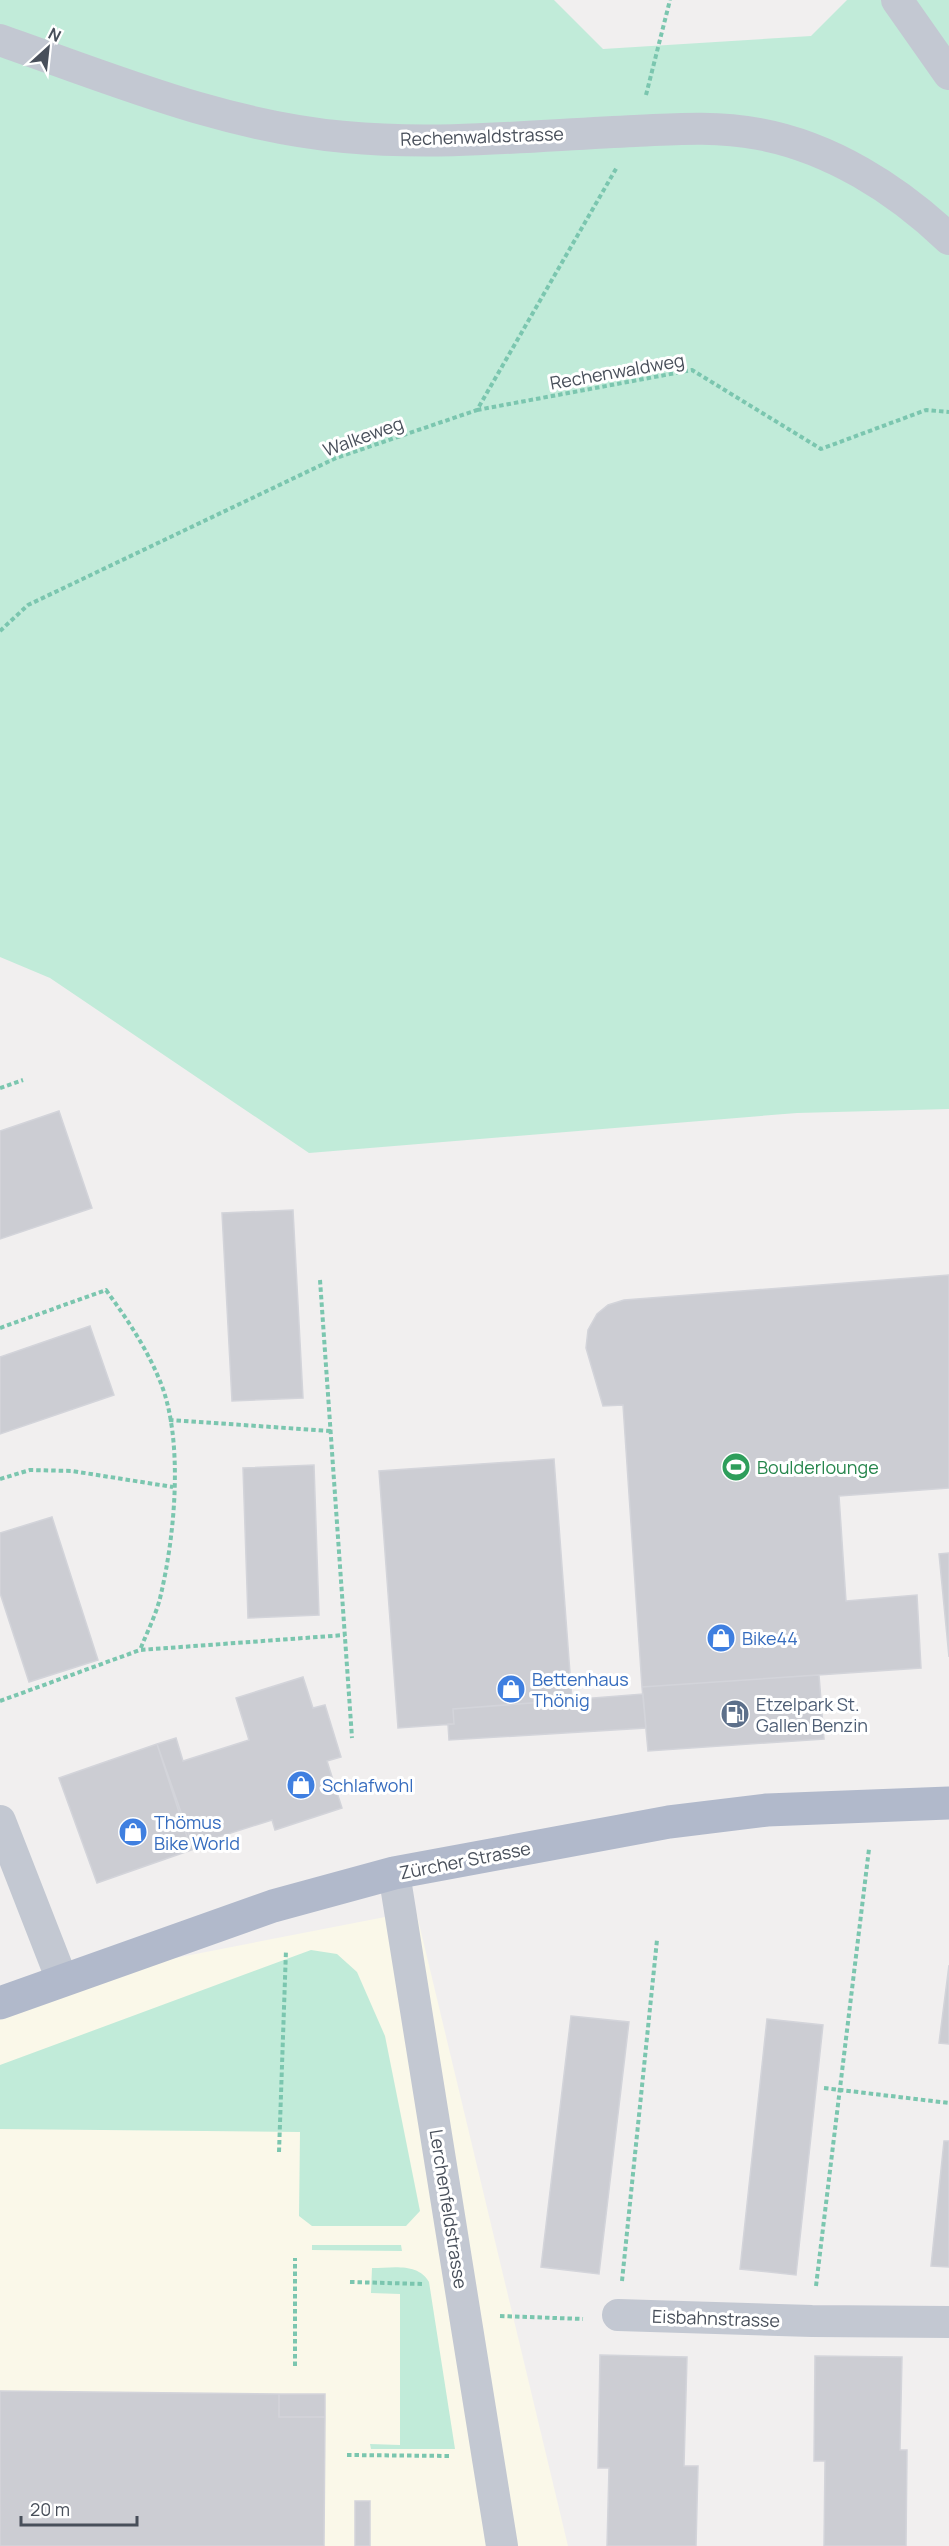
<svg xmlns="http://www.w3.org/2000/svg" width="949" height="2546" font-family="Manrope,sans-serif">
<rect width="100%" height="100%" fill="#f1efef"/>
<path fill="#faf8e9" d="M416,1911L568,2546H0V2004L62,1980Z"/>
<path fill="#c1ebd9" d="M0,0H554L603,49L811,36L847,0H949V1109L797,1113L309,1153L50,978L0,957Z
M311,1950L337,1954L357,1972L385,2036L420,2211L406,2226H312L299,2216L300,2132L0,2129V2065Z
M312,2245H401L402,2251L312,2250Z
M372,2268C391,2268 418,2262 429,2282L455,2449H371L370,2444L400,2445V2294L371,2293Z"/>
<path fill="#cccdd3" stroke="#d3d4da" stroke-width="1.5" d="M59,1111L92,1208L0,1239V1131Z
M293,1210L303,1398L232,1401L222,1213Z
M949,1275V1488L839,1496L846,1601L917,1595L921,1668L642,1687L623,1405L603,1406L586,1348L588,1330L597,1314L608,1305L624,1300Z
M90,1326L114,1395L0,1434V1357Z
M554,1459L572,1700L453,1709L454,1724L398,1728L379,1471Z
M314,1465L319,1615L248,1618L243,1468Z
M52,1517L98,1660L29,1682L0,1593V1533Z
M949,1553V1657L939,1554Z
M819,1675L824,1739L648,1751L642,1687Z
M303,1677L313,1708L325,1705L341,1757L327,1761L342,1808L275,1830L272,1820L190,1846L157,1744L176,1738L183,1761L249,1740L236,1698Z
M643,1694L646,1728L449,1740L448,1724H454L453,1709Z
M157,1744L194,1849L97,1883L59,1778Z
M949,1965V2044L939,2043Z
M571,2016L629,2022L599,2274L541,2267Z
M767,2019L823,2025L796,2275L740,2269Z
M944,2141H949V2267L931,2266Z
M600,2355L687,2357L684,2466H698L696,2546H607L609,2468H598Z
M815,2356L902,2357L900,2450H907L906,2546H824L825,2461H814Z
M0,2391L279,2394V2417H325L324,2546H0Z
M279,2394H325V2417H279Z
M355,2501H370V2546H355Z"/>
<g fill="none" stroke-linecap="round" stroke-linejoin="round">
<path stroke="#7bc6af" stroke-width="4" stroke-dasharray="4.5 3" stroke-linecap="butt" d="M646,95L670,0
M477,410L692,370L821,449L926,410L949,412
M0,631L28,605L336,458L477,410L617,167
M0,1088L23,1080
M320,1280L352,1738
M0,1328L106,1290C127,1319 146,1347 160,1381C184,1439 175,1534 161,1594C157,1613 147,1632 140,1650
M169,1420L331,1431
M0,1479L30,1470L72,1471L173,1487
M0,1701L140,1650L345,1635
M824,2088L949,2103
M279,2152L286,1950
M622,2281L657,1940
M350,2282L423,2284
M816,2286L869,1849
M500,2316L583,2319
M295,2366V2258
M347,2455L451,2456"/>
<path stroke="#c3c8d2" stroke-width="32" d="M897,0L949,74
M0,40C114,80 224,126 345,137C441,146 539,135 635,131C676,129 717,126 759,134C830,147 897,189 949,239
M0,1821L62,1980
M394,1873L502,2546
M618,2315L812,2321L949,2322"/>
<path stroke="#b1b9cb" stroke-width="33" d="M0,2003L273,1906L394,1873L669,1822L767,1810L949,1803"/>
</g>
<defs>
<g id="stadium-disc" transform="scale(1.5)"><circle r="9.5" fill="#2e9e5b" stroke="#fff"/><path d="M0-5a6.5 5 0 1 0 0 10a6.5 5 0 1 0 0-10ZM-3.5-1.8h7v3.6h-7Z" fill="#fff"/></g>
<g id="shop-disc" transform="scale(1.5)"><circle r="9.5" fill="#3f7fe0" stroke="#fff"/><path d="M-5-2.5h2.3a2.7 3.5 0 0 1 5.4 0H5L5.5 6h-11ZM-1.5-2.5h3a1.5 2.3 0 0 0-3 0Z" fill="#fff"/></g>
<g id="fuel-disc" transform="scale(1.5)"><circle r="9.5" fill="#5c6f8a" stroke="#fff"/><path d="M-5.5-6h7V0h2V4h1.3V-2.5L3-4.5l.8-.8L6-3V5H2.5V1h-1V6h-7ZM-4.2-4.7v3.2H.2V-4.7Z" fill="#fff"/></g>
</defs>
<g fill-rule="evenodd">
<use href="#stadium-disc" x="736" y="1467"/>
<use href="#shop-disc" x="721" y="1638"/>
<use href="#shop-disc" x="511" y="1689"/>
<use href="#fuel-disc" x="735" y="1714"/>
<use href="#shop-disc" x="301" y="1785"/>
<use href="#shop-disc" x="133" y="1832"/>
</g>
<g text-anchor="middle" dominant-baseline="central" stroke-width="6" stroke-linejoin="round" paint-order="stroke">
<g font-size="18" fill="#484f5a" stroke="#fff">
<text transform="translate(482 136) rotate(-2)">Rechenwaldstrasse</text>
<text transform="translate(617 371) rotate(-10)">Rechenwaldweg</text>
<text transform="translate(363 436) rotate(-20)">Walkeweg</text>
<text transform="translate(465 1860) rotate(-11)">Zürcher Strasse</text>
<text transform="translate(449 2209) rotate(81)">Lerchenfeldstrasse</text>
<text transform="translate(716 2318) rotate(2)">Eisbahnstrasse</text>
</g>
<g font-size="18" fill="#27864d" stroke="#fff" text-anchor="start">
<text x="757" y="1467">Boulderlounge</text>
</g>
<g font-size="18" fill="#366cbe" stroke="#fff" text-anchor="start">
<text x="742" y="1638">Bike44</text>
<text x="532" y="1679">Bettenhaus<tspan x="532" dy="21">Thönig</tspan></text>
<text x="322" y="1785">Schlafwohl</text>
<text x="154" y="1822">Thömus<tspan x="154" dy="21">Bike World</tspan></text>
</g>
<g font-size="18" fill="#4e5e75" stroke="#fff" text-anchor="start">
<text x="756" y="1704">Etzelpark St.<tspan x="756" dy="21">Gallen Benzin</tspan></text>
</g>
</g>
<g transform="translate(48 48) rotate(27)" stroke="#ffffff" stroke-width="4.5" paint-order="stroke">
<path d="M0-4.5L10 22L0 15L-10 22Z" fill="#484f5a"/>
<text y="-9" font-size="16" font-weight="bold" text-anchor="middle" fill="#484f5a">N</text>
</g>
<path d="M21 2516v9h116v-9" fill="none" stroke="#484f5a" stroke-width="3"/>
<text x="30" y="2516" font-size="18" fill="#484f5a" stroke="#ffffff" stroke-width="4.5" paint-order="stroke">20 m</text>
</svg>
